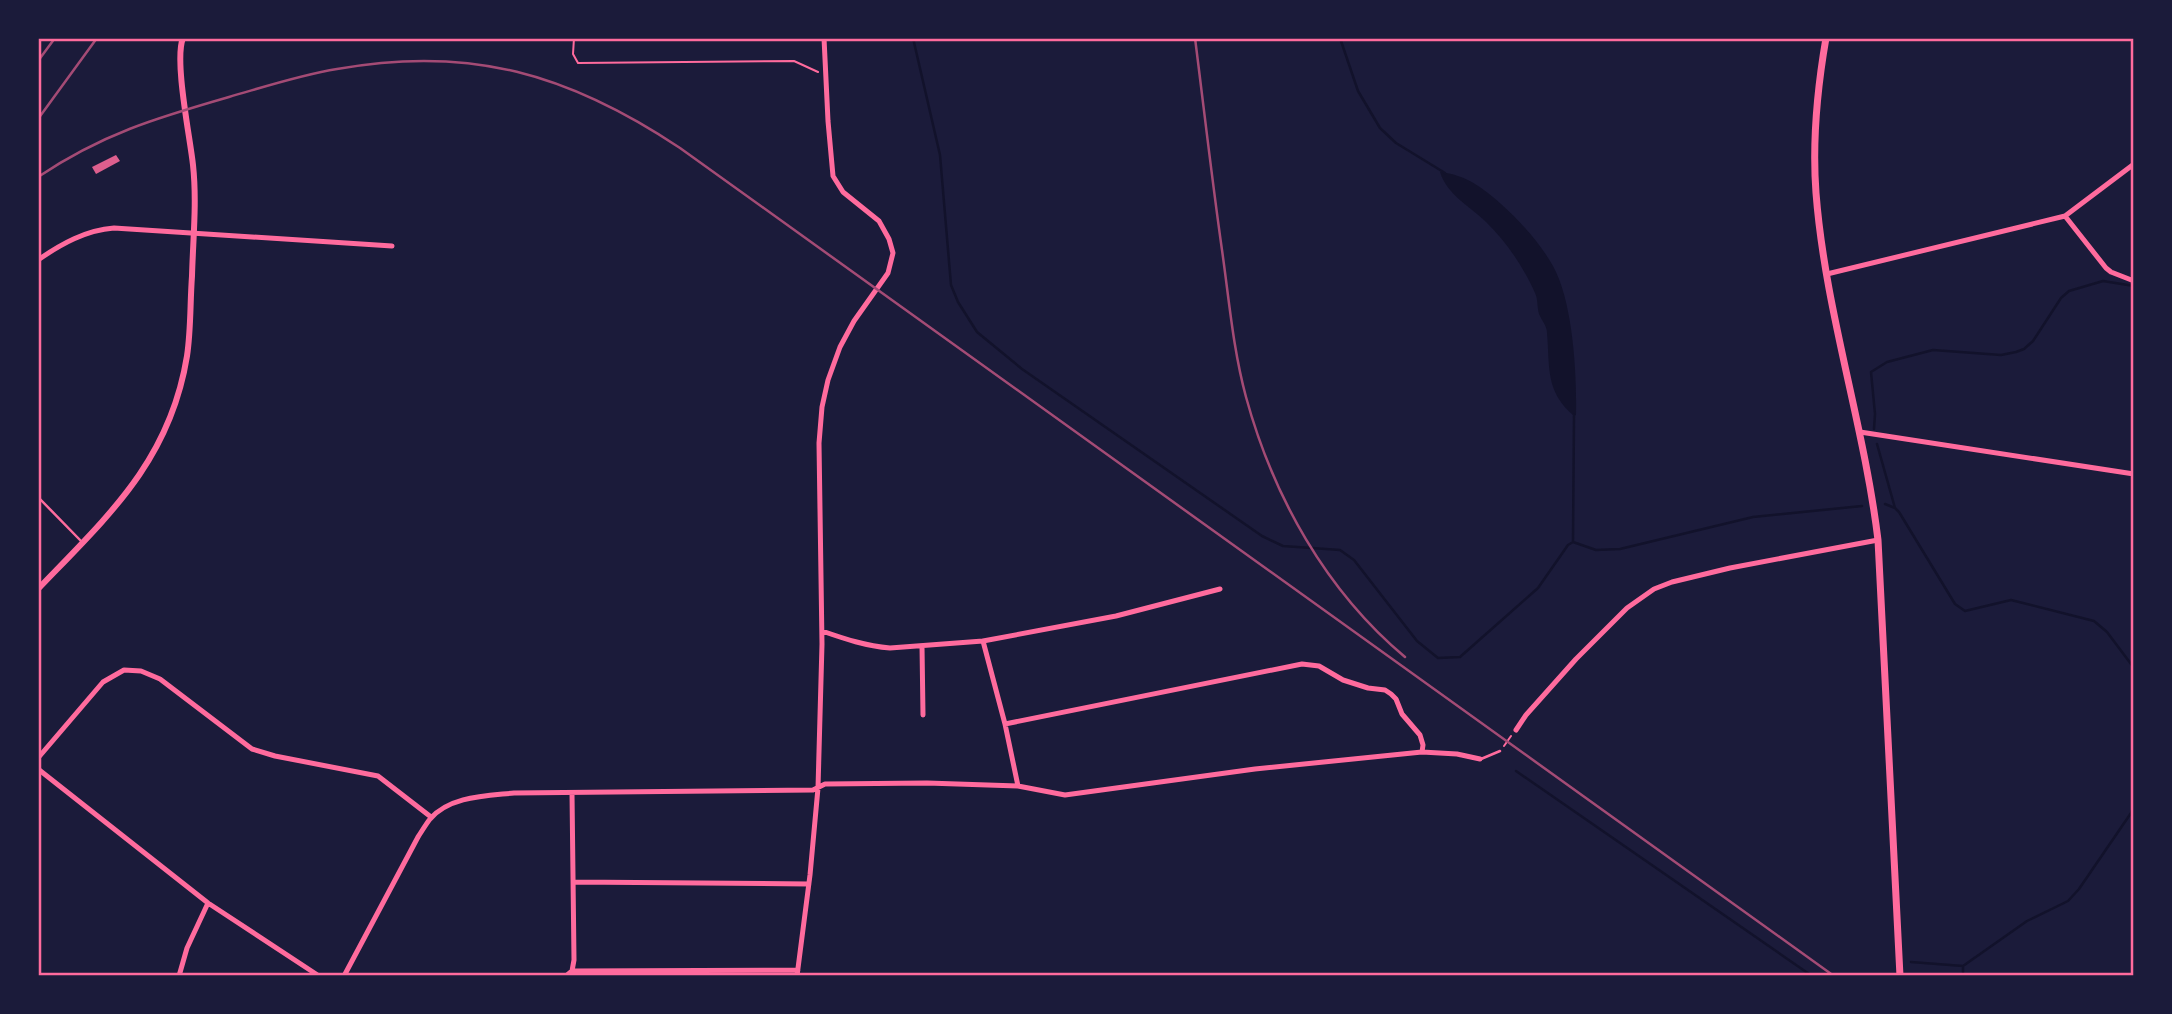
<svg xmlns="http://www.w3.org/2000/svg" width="2172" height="1014" font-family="'Alegreya Sans',sans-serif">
<rect width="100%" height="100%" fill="#1b1b3a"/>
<path fill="#12122b" d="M1440,172C1466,175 1482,187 1501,204C1521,222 1540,243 1553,266C1573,302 1577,374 1576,415L1574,416C1545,391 1550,368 1547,333C1547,326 1542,321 1539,314C1537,307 1538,299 1535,293C1524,268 1506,241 1486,222C1470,206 1447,195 1440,172Z"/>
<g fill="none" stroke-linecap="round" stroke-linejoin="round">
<path stroke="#12122b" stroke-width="2.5" d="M913,38L940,155L951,285L958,302L977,332L1022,369L1262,536L1283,546L1340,550L1354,560L1417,641L1438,658L1460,657L1538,588L1568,545L1573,542L1596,550L1620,549L1753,517L1862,506
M1340,38L1358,91L1380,128L1396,143L1445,173
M1874,429L1875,414L1871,372L1887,362L1933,350L2001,355L2016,352L2024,349L2033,341L2061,298L2069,291L2103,281L2134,286
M1877,444L1895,508
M1885,504L1895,508L1899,512L1955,604L1965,611L2011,600L2094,621L2107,632L2134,668
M1573,541L1574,415
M1516,771L1812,976
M1911,962L1963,966
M1963,972V966L2027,921L2068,901L2079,889L2131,813L2134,805"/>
</g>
<path fill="#dd5f8e" d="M116,155L120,161L96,174L92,167Z"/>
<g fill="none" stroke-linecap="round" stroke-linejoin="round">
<path stroke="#ff6b9d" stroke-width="2" d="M574,38L573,54L578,63L794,61L818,72
M1504,746L1511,736"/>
<path stroke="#ff6b9d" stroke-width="2.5" d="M38,497L81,541
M1481,759L1500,751"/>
<path stroke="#ff6b9d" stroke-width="5" d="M2065,216L2106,268L2111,272L2134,281
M38,260C61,244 86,230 114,228L392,246
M1827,274L2065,216L2134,164
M1860,432L2134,474
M822,631C845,639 866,646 890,648L983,641L1116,616L1220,589
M983,641L1005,724L1018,786
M922,646L923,715
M1005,724L1302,664L1319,666L1343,680L1368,688L1385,690L1391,694L1396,699L1402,714L1420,735L1423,745L1422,752
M1516,730L1526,715L1576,659L1627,608L1654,589L1672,582L1730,568L1878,540
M38,758L103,682L124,670L141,671L160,679L252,749L275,756L378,776L431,817
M38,769L208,903L319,976
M573,882L809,884
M572,971L798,970
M179,976L187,948L208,903
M344,976L418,837C422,831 426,824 430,819C450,796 486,796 514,793L813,790L825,784L927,783L1018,786L1065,795L1255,769L1422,752L1457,754L1480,759
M566,976L572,971L574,960L572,793
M797,976L810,875L818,788L822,644L819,443L822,407L828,380L840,347L854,321L888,273L893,253L889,239L879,221L843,192L833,176L828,121L824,38"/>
<path stroke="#ff6b9d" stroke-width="6" d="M38,589C108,516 170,461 187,356C191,330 190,303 192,276C193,239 197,202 193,165C190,137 174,60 183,38"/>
<path stroke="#ff6b9d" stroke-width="7" d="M1826,38C1817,90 1812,140 1816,193C1825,310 1864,424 1878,540L1900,976"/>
<path stroke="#a44b75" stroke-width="2.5" d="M1195,38C1204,109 1212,180 1222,250C1229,299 1233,349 1246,397C1273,496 1326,591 1405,657
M38,61L55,38
M38,119L97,38
M38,177C102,134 156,118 229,97C264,87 300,75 337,69C470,45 569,74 680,148L1834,976"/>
</g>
<rect width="2172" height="1014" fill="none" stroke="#1b1b3a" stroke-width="80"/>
<rect x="40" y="40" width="2092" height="934" fill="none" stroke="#ff6b9d" stroke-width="2.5"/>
</svg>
